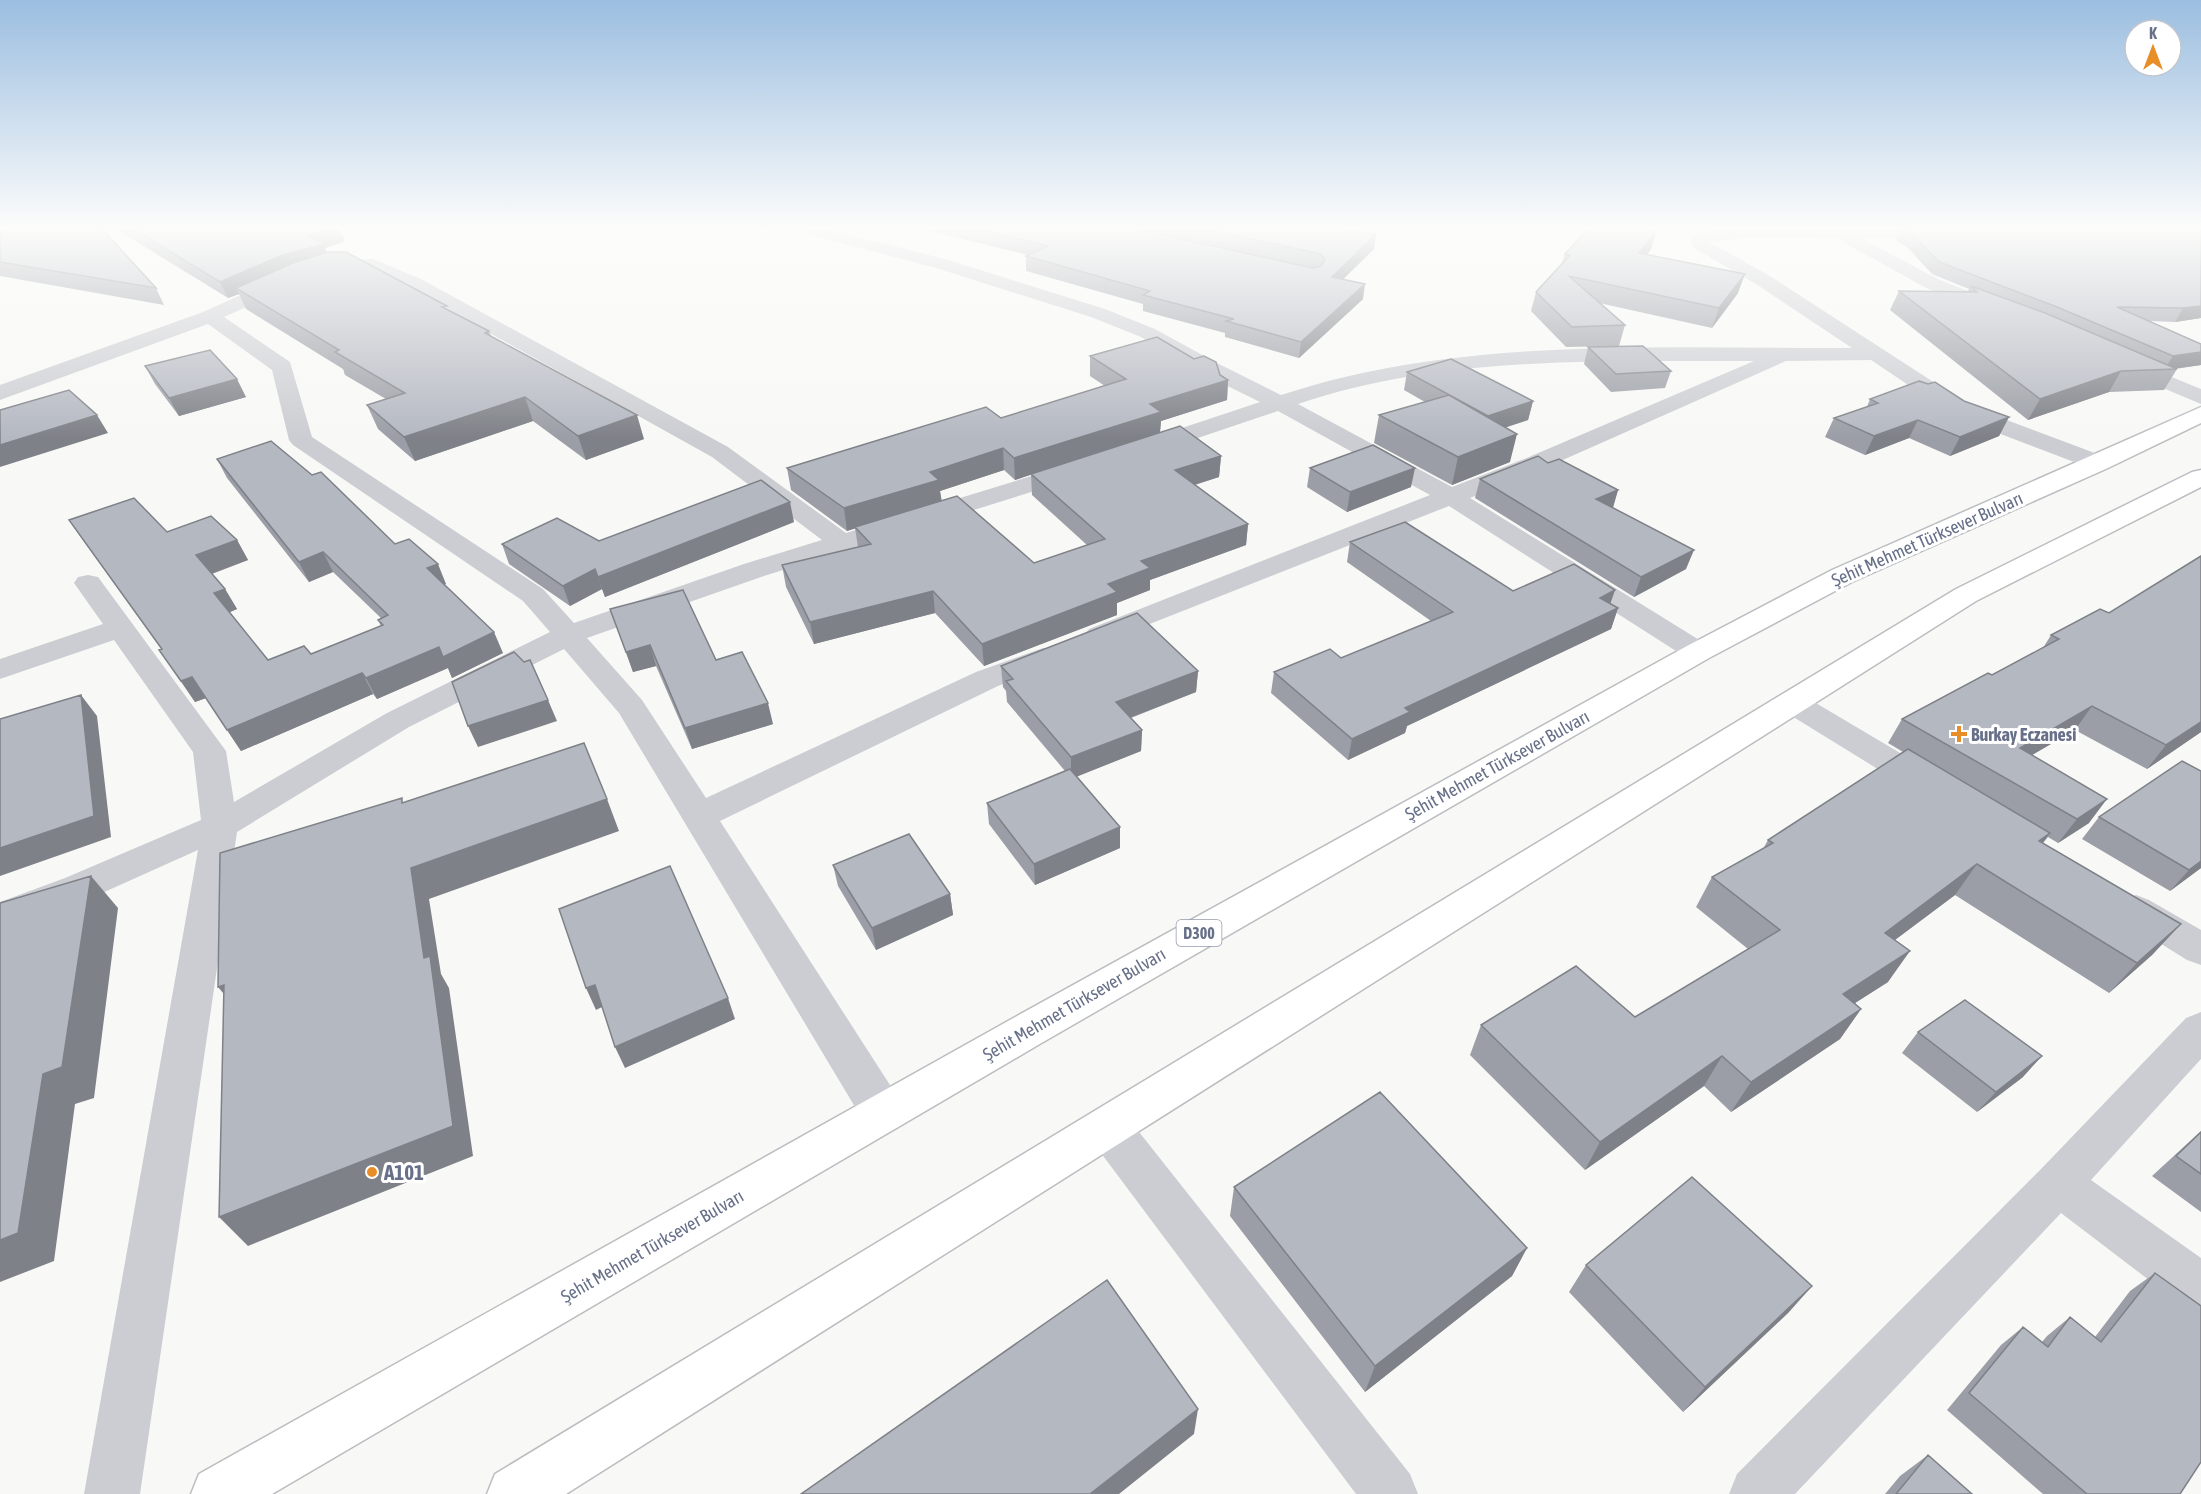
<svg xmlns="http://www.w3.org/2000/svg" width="2201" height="1494" font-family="'Asap Condensed',sans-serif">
<rect width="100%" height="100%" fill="#f8f9f6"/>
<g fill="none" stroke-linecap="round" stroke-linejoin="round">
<g stroke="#bbbdc1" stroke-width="3">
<path id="highway" d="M2201,407V423L2108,468L1852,582L1709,658L1038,1045L272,1494H191L199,1474L1008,1021L1687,646L1832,570Z
M2201,470V487L1976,601L566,1494H487L495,1474L1956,589L2192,472Z"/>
</g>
<path fill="#cccdd2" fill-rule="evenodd" d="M801,229H828L948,260L1105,309L1155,329L1217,363L1281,395C1462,335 1664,349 1852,348L1756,284L1694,248L1691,244L1694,233L1734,229H1944L1950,230L1953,234L1950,238H1860L1940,280L2002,304L2005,308L2002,312H1988L1926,288L1836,238L1753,237L1709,242L1770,276L1972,407L2108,458L2111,463L2108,468L2099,470L2090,468L1956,417L1871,360L1786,361L1547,467L1470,498L1709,646L1713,652L1709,658L1698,661L1687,658L1449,506L1099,644L1089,641L1084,635L1089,629L1430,495L1278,411L1156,452L1148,454L1140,452L1136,447L1140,442L1260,402L1201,373L1141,337L1091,317L936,268L804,233ZM1754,361L1529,457L1452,487L1298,404C1445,354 1602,362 1754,361Z
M373,259L421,279L728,447L846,533L1064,466L1073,464L1082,466L1085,471L1082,476L764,576L587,638L642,700L706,798L976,672L1043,648L1054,650L1058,657L1054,664L998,686L720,821L899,1099L905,1113L899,1127L883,1133L867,1127L619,713L564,649L409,727L237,832L140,1494H84L198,850L91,898L0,932V902L65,878L201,820L193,752L114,640L0,679V659L103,624L74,583L78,577L88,575L98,577L226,751L234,802L387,713L550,632L523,601L293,445L289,440L272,370L208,324L0,400V385L203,312L288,274L335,261ZM370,270L407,287L712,457L822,540L744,564L574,623L543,589L312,437L290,362L224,317L302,282L336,271Z
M2128,359L2201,389V404L2120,370L2117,365L2120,360Z
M1793,693L1804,696L1939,776L1944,784L1939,792L1927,796L1915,792L1782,710L1777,703L1782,696Z
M2136,895L2149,900L2201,930V965L2187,960L2123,920L2117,910L2123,900Z
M2201,1012V1059L2091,1180L2201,1258V1313L2183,1306L2061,1213L1795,1494H1729L1737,1474L2042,1168L2186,1018Z
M1108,1107L1124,1113L1410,1474L1418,1494H1356L1092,1141L1086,1127L1092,1113Z"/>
<use href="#highway" fill="#fff" fill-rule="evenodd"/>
</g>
<path fill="#9b9ea6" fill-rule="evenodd" d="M116,229H340L345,241L325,248L327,253L448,310L489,331L491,336L644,439L586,460L533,421L415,461L378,429L367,405L386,399L345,375L343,369L246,309L239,294L228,298Z
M922,229H1136L1313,268H1315L1137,229H1341L1376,234L1374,249L1343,279L1363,299L1299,358L1225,337V333L1143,311V304L1026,271V256L1028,255Z
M1900,229H2201V318L2175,322L2150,321L2201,365L2175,369H2177L2164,390L2109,392L2028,420L1890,310L1899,291H1968L1969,289L1932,274L1908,248L1895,240Z
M0,232L156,288L164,305L0,276Z
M1651,249L1647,254L1738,293L1712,328L1599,303L1625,325L1619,346L1566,347L1531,311L1536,292L1562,263L1565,254Z
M1588,347L1671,371L1665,388L1611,392L1584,364Z
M1090,356L1220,375L1228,380L1227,400L1161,421L1160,432L1221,456L1219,477L1195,485L1248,524L1246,545L1150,580V590L1117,603V615L984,666L935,613L814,644L786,587L782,565L858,547L855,528L847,531L791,490L787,468L1001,418L1105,386L1090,376ZM1004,470L1015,480L1031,474L1032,495L1087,545L1034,563L941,501L940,491Z
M145,366L246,397L179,416L155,384Z
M1407,372L1533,401L1528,420L1505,427L1510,462L1452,485L1374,443L1379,415L1425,402L1404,390Z
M1870,399L1964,401L2009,417L1999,436L1950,456L1909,438L1865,455L1825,437L1834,418L1867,407Z
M217,459L395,544L446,584L444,585L503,653L452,678L448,668L377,699L373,694L241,751L206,698L195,702L159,650L161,649L82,539L69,520L167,532L237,540L248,560L212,574L225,589L237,609L229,612L268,660L311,654L381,626L378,620L381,618L333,572L309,582L227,478Z
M1548,463L1618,490L1613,508L1686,569L1634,597L1475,498L1480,479Z
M1310,468L1411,487L1347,512L1307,487Z
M794,522L605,597L602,589L570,606L509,564L502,544L599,541Z
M1350,542L1513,591L1615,590L1610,604L1618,608L1611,629L1407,726L1405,733L1348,760L1271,693L1274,672L1341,658L1431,621L1347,562Z
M610,609L716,660L773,724L692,749L656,666L633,672Z
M2100,609L2201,732L2147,769L2075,730L2032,755L2089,823L2058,843L2048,837L2043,843L2181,924L2152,955L2109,993L1955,895L1895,940L1888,982L1855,1003L1861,1009L1840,1039L1731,1112L1704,1086L1585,1170L1470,1055L1481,1025L1635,1017L1748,949L1696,907L1712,877L1763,849L1768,840L1903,752L1888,743L1902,719L1992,675L2043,648L2051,635Z
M1001,666L1198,671L1196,692L1131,718L1142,730L1141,751L1077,776L1120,827V848L1035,885L989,824L987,803L1065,771L1007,702L1006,691L1003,687Z
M2099,817L2201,868L2170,891L2082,839Z
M833,865L950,894L953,915L876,950L838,886Z
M1918,1032L2023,1077L1977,1112L1902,1053Z
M2201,1131V1212L2152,1176Z
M1234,1187L1527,1248L1512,1276L1365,1392L1230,1216Z
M1586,1265L1812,1286L1788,1313L1683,1412L1569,1292Z
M2155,1273L2180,1494H2043L1947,1410L2001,1345L2023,1327L2042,1342L2047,1336L2070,1317L2095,1337L2130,1291Z
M1928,1455L1972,1494H1885L1900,1476Z"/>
<path fill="#7e8187" d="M330,229H340L345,241L325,248L330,260L236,288L239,294L228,298L220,282L308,236Z
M1657,231L1651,249L1634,272L1639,253Z
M1376,234L1374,249L1330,292L1332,277Z
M1745,274L1738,293L1712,328L1719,308Z
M1365,284L1363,299L1299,358L1301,342Z
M2201,306V318L2175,322L2183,308Z
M2201,352V365L2164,370L2173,356Z
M2121,371L2109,392L2028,420L2040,399Z
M237,379L246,397L179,416L169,398Z
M1228,380L1227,400L1161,421L1160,432L1015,480L1014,458L1150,404Z
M525,397L533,421L415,461L404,437Z
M1533,401L1528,420L1483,435L1488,416Z
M97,415L108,433L0,467V445Z
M637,415L644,439L586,460L578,436Z
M2009,417L1999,436L1950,456L1960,437Z
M1918,420L1909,438L1865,455L1874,436Z
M1517,434L1510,462L1452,485L1458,457Z
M1003,448L1004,470L940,491L942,502L847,531L844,508L930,472Z
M1221,456L1219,477L1174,491L1175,470Z
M1415,468L1411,487L1347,512L1350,492Z
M1618,490L1612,510L1596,499Z
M790,502L794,522L605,597L598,577Z
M1248,524L1246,545L1150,580V590L1117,603V615L984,666L982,644L1108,584L1141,561Z
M237,540L248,560L208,575L196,555Z
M1694,550L1686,569L1634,597L1641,577Z
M323,552L333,572L309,582L299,562Z
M438,564L446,584L436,588L427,568Z
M595,569L602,589L570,606L563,586Z
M225,589L237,609L226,614L214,593Z
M1615,590L1608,610L1600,598Z
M933,591L935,613L814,644L810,622Z
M1618,608L1611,629L1407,726L1405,733L1348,760L1352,739L1405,708Z
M494,632L503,653L452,678L448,668L377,699L366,678L439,647Z
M650,645L656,666L633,672L626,652Z
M1198,671L1196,692L1116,723V702Z
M362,673L373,694L241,751L227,730Z
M192,677L206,698L195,702L181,681Z
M81,695L97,716L111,837L0,876V848Z
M548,700L557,721L478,747L468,726Z
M768,703L773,724L692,749L685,728Z
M2092,706L2075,730L2003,772L2020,748Z
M2201,722V732L2147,769L2166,745Z
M1142,730L1141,751L1071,779V757Z
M607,799L619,831L429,899L441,974L449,988L473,1156L248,1246L219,1217L424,958L411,868Z
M2107,799L2089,823L2058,843L2077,819Z
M1120,827V848L1035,885L1034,864Z
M2050,833L2027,864L2039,841Z
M2201,861V868L2170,891L2189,870Z
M1977,864L1955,895L1864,963L1885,933Z
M91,876L118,908L94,1098L75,1104L54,1261L0,1282V1240L43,1074Z
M950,894L953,915L876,950L872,928Z
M2181,924L2152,955L2109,993L2137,963Z
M1910,951L1888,982L1822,1024L1843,994Z
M224,985L244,1018L218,987Z
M595,985L604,1006L596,1010L586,988Z
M728,998L735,1019L625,1068L615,1047Z
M1861,1009L1840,1039L1731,1112L1751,1082Z
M1722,1056L1704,1086L1585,1170L1600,1142Z
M2042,1056L2023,1077L1977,1112L1996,1092Z
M1527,1248L1512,1276L1365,1392L1375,1366Z
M1812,1286L1788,1313L1683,1412L1705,1387Z
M1198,1409L1194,1434L1119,1494H1090Z"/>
<path fill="#b4b8c1" stroke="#7e8187" stroke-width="1.5" d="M9,229H102L156,288L0,262V232Z
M133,229H330L308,236L324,244L280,256L220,282Z
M978,229H1136L1313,268L1321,266L1325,259L1321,254L1204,229H1341L1376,234L1332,277L1365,284L1301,342L1226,321L1234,319L1143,295L1150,291L1026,256L1048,246Z
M1588,229H1643L1657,231L1639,253L1745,274L1719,308L1569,276L1625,325L1572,327L1536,292L1570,255L1565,254Z
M1902,229H2201V306L2183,308L2117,307L2201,344V352L2173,356L2057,307L1947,265L1938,261L1913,235Z
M328,252H346L447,306L442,307L489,331L485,333L637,415L578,436L525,397L404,437L367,405L405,393L335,352L339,350L236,288L293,263Z
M1971,286L2045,313L2177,369L2121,371L2040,399L1899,291L1977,292Z
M1157,337L1194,359L1204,356L1216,362L1220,375L1228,380L1150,404L1161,412L1014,458L1003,448L930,472L939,480L844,508L787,468L986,407L1001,418L1126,379L1090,356Z
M1643,346L1671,371L1616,374L1588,347Z
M210,350L237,379L169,398L145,366Z
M1451,359L1533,401L1488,416L1407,372Z
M1919,381L1928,384L1935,382L1964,401L2009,417L1960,437L1918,420L1874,436L1834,418L1878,403L1870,399Z
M69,390L97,415L0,445V410Z
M1449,395L1517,434L1458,457L1379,415Z
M1180,426L1221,456L1175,470L1248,524L1141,561L1150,568L1108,584L1117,592L982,644L933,591L810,622L782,565L871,544L855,527L957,496L1034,563L1105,539L1031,474Z
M271,441L312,475L321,472L395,544L409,539L438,564L427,568L494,632L443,657L439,647L366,678L362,673L227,730L192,677L181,681L159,650L162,649L69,520L134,498L167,532L211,516L237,540L196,555L225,589L214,593L268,660L304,646L311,654L383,625L378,620L388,615L323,552L299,562L217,459Z
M1373,445L1415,468L1350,492L1310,468Z
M1538,456L1548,463L1559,459L1618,490L1596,499L1694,550L1641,577L1480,479Z
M761,480L790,502L598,577L595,569L563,586L502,544L557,518L599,541Z
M1405,522L1513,591L1574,564L1615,590L1600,598L1618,608L1405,708L1410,712L1352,739L1274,672L1330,649L1341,658L1453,612L1350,542Z
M2201,556V722L2166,745L2092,706L2020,748L2107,799L2077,819L1902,719L1988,673L1992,675L2059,639L2051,635L2100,609L2109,613Z
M683,590L716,660L742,652L768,703L685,728L650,645L626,652L610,609Z
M1137,613L1198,671L1116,702L1142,730L1071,757L1006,681L1013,679L1001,666Z
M514,652L524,662L530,660L548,700L468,726L452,682Z
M81,695L94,816L0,848V719Z
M584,743L607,799L411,868L424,958L430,956L453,1126L219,1217L224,985L218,987L220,853L402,798V803Z
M1908,749L2050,833L2039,841L2181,924L2137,963L1977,864L1885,933L1910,951L1843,994L1861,1009L1751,1082L1722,1056L1600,1142L1481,1025L1576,966L1635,1017L1780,930L1712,877L1773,843L1768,840Z
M2182,761L2201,771V861L2189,870L2099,817Z
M1070,769L1120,827L1034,864L987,803Z
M909,834L950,894L872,928L833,865Z
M670,866L728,998L615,1047L595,985L586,988L559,909Z
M91,876L62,1067L43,1074L18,1233L0,1240V903Z
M1965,1000L2042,1056L1996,1092L1918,1032Z
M1380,1092L1527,1248L1375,1366L1234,1187Z
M2201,1132V1174L2176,1156Z
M1692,1177L1812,1286L1705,1387L1586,1265Z
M2155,1273L2201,1306V1462L2180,1494H2087L1969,1393L2023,1327L2048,1347L2070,1317L2101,1342Z
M1107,1280L1198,1409L1090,1494H801Z
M1928,1455L1972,1494H1896Z"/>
<linearGradient id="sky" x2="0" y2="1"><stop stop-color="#9bbee0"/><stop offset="0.52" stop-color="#fcfcfb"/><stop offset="1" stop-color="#fcfcfb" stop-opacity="0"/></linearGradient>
<rect width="2201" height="438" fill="url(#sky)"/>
<g fill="#e88e28" stroke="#fff" stroke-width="2">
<path d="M1956 725h6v6h6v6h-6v6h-6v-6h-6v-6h6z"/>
<circle cx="372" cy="1172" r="6"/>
</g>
<g text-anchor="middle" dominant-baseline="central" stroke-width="6" stroke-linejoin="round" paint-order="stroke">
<rect fill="#fff" stroke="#959bac" stroke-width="1.5" x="1176.5" y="920" width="45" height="26" rx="4.5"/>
<g font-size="16" font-weight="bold" fill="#677088">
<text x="1199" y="933">D300</text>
</g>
<g font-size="18" fill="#677088" stroke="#fff">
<text transform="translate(1927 539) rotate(-24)">Şehit Mehmet Türksever Bulvarı</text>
<text transform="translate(1497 765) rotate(-29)">Şehit Mehmet Türksever Bulvarı</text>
<text transform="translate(1074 1004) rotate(-30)">Şehit Mehmet Türksever Bulvarı</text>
<text transform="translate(652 1246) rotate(-30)">Şehit Mehmet Türksever Bulvarı</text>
</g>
<g font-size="18" font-weight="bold" fill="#677088" stroke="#fff" text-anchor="start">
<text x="1971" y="734">Burkay Eczanesi</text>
</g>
<g font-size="21" font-weight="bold" fill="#677088" stroke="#fff" text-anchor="start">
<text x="384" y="1172">A101</text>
</g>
</g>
<g transform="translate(2153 48)"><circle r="28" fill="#ffffff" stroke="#c2c6cf" stroke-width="1.5"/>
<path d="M0-4.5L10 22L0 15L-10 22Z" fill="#e88e28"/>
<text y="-9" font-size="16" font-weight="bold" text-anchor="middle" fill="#677088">K</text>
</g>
</svg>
